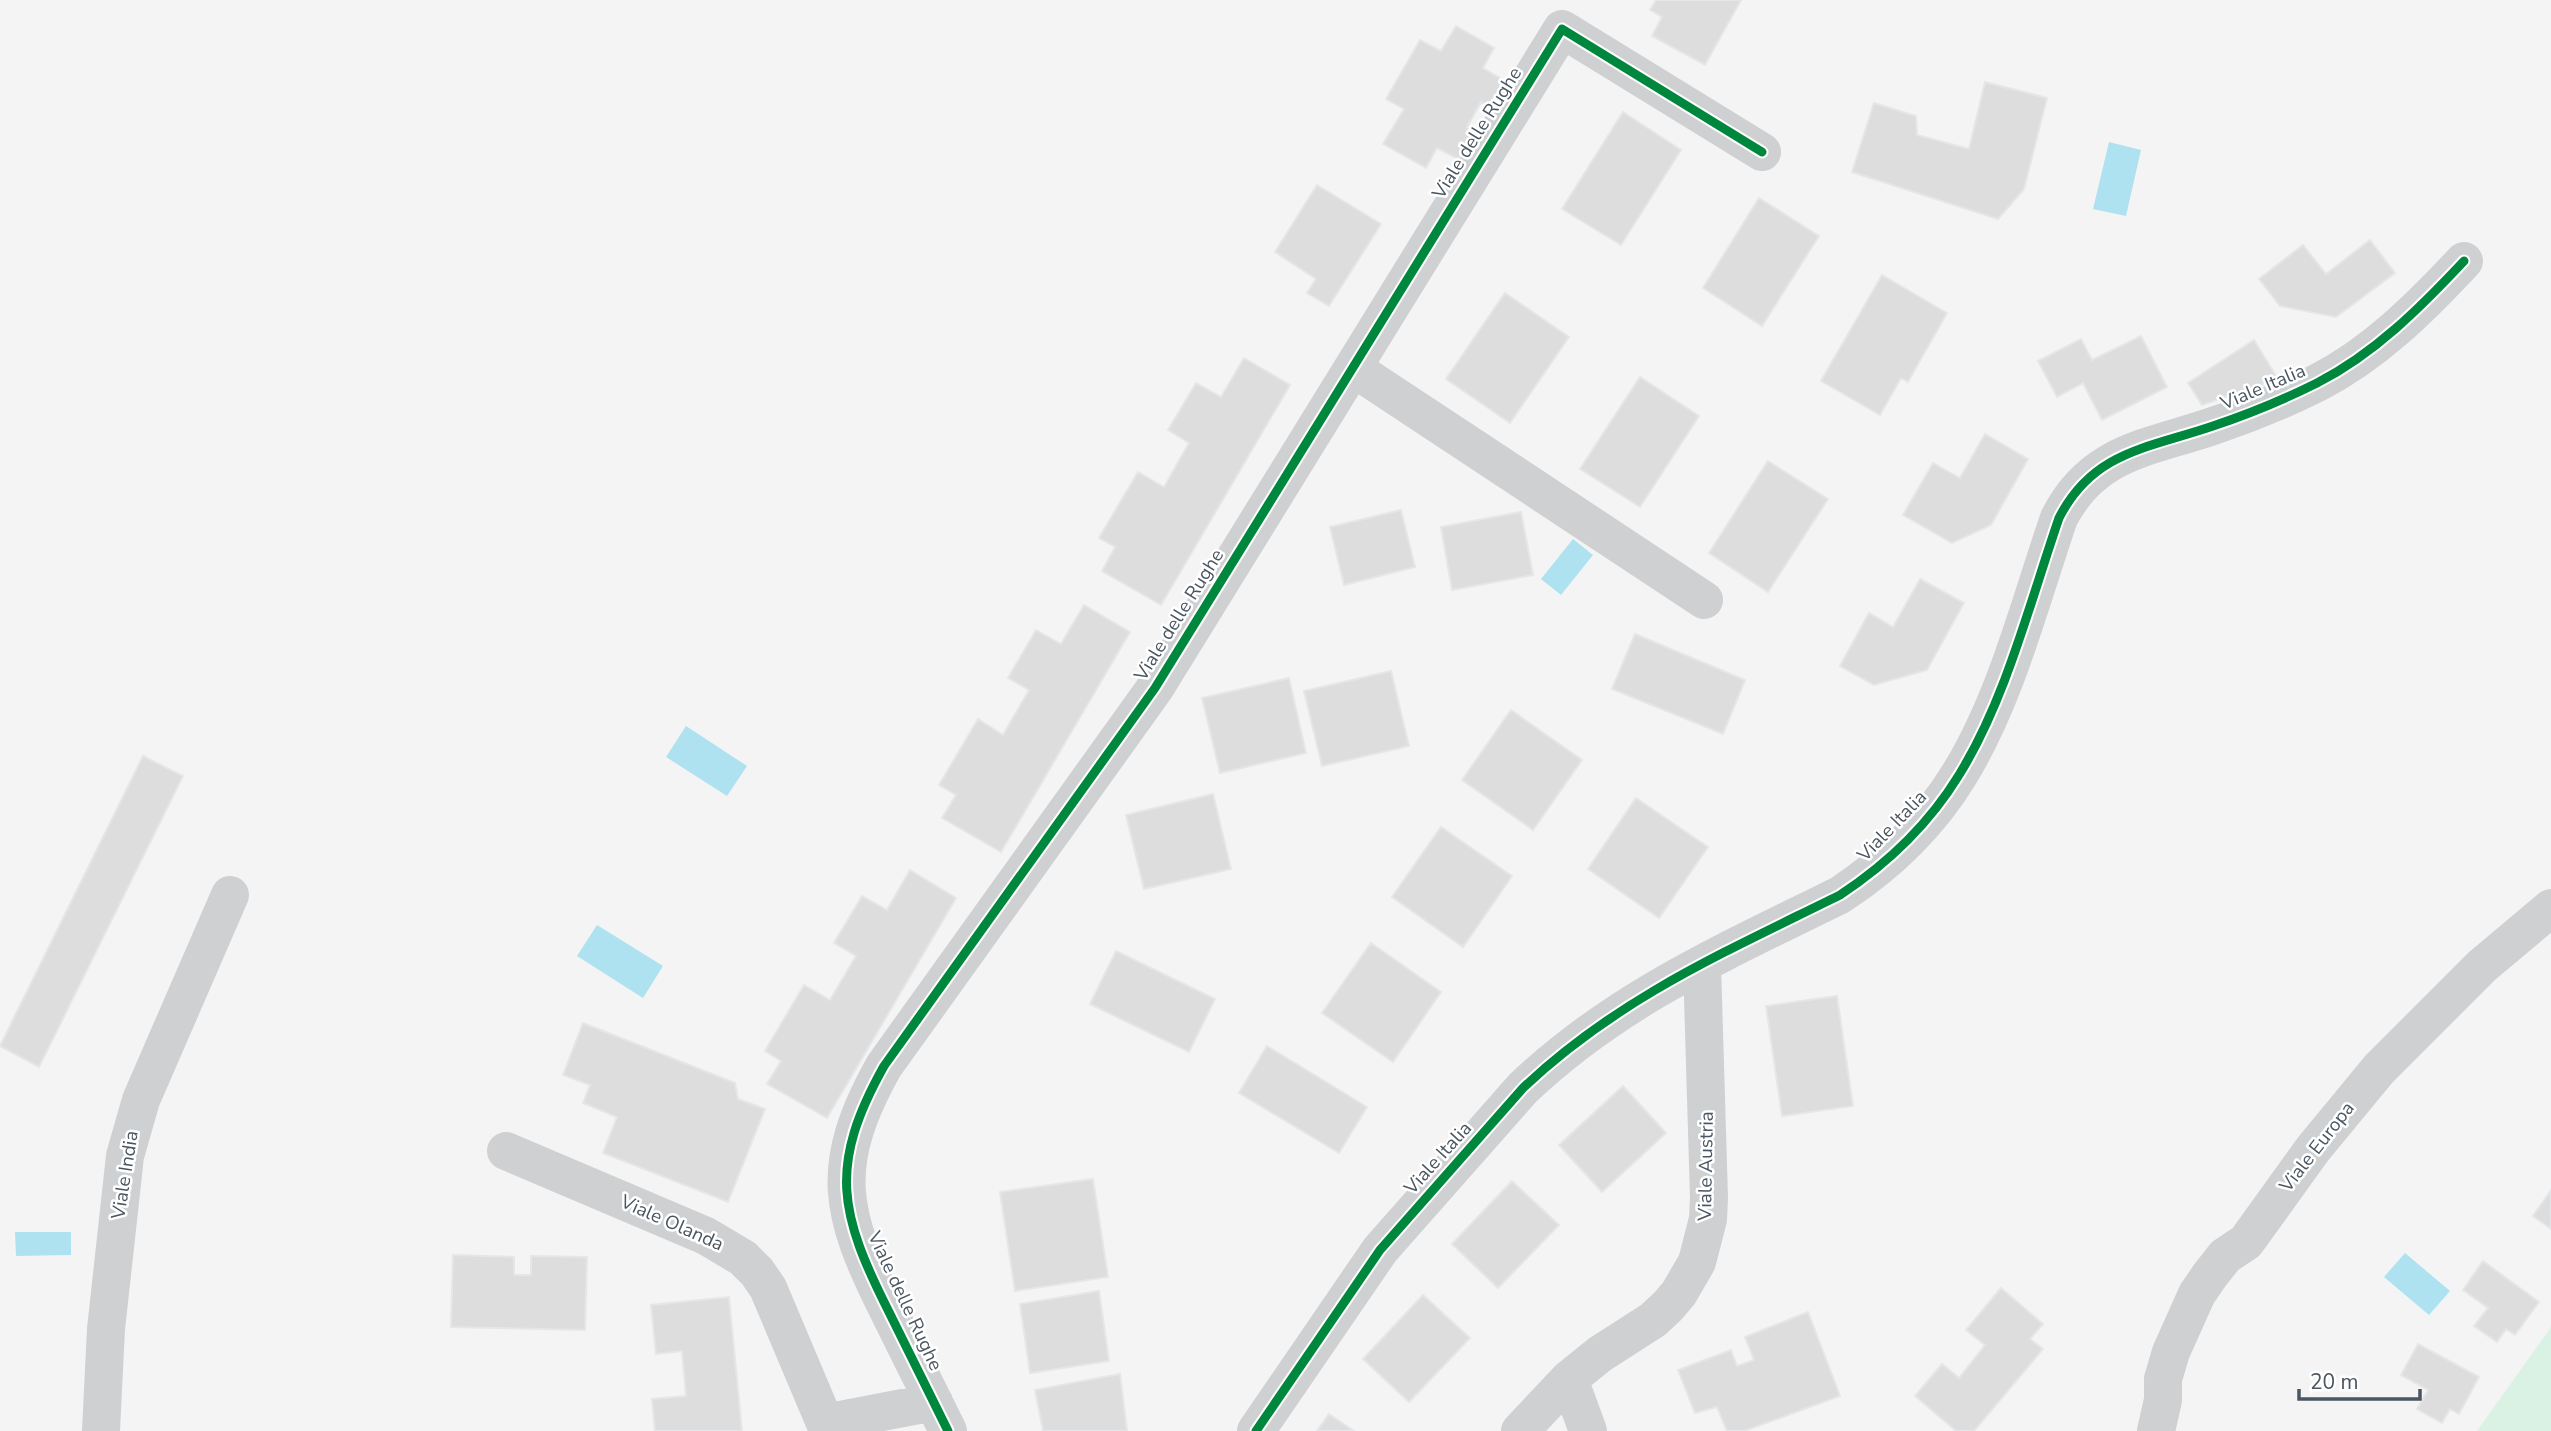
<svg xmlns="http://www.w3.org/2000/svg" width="2551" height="1431" font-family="'Nunito Sans',sans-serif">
<rect width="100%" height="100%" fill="#f4f4f4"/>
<path fill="#d9f2e3" d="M2551,1326V1431H2477L2549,1330Z"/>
<path fill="#aee2f0" d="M2109,142L2141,150L2126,216L2093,209Z
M1573,539L1593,555L1561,595L1541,579Z
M686,726L747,766L727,796L666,757Z
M597,925L663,966L643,998L577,956Z
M15,1232H71V1255L16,1256Z
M2405,1253L2450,1291L2429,1315L2384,1277Z"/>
<path fill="#ddddde" stroke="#e5e6e7" stroke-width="2" d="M1656,0H1741L1705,65L1652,36L1662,17L1650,10Z
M1456,26L1494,48L1483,68L1510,84L1496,111L1481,102L1467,127L1474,131L1458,159L1437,148L1426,168L1383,144L1404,109L1386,99L1420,40L1441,51Z
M1985,82L2047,98L2024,189L1998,219L1852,172L1874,103L1916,116L1917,135L1969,149Z
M1623,112L1681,150L1621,245L1562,209Z
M1317,185L1381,224L1329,306L1307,293L1316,279L1275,252Z
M1759,198L1819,236L1762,326L1703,288Z
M2370,240L2395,273L2336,317L2280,306L2259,279L2303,245L2326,274Z
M1882,275L1947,313L1908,382L1901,378L1880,415L1821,381Z
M1505,293L1569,337L1510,423L1446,379Z
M2141,336L2167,387L2102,420L2083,383L2057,397L2038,361L2081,339L2092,360Z
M2254,340L2278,379L2202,405L2188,383Z
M1244,358L1290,385L1161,605L1102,571L1115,547L1099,538L1138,472L1164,487L1189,443L1168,430L1196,383L1221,397Z
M1640,377L1699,416L1640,507L1580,469Z
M1985,434L2028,459L1991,525L1952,543L1903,515L1933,463L1960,478Z
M1768,461L1828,499L1768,592L1709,553Z
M1401,510L1415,567L1344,585L1330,527Z
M1521,512L1533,575L1452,590L1441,527Z
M1920,579L1964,603L1927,670L1874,685L1840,666L1869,613L1893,627Z
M1084,605L1130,632L1001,852L942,818L956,795L939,785L978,719L1003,735L1029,690L1008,678L1036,630L1061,644Z
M1635,634L1745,680L1723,734L1612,689Z
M1391,671L1409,746L1322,766L1304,691Z
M1289,678L1306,753L1220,773L1202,698Z
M1511,710L1582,760L1533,830L1462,780Z
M143,756L183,776L39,1067L0,1046Z
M1213,794L1231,869L1144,889L1126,815Z
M1636,798L1708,847L1659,918L1588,869Z
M1441,827L1512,876L1463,947L1392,897Z
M910,870L956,898L827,1118L767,1084L781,1061L765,1051L804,985L830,1000L856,956L834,943L862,896L887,910Z
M1371,943L1441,992L1393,1062L1322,1013Z
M1116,951L1215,999L1189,1052L1090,1004Z
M1837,996L1853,1106L1782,1116L1766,1006Z
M583,1023L735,1083L738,1099L765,1109L728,1202L603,1153L617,1117L583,1103L590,1085L563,1075Z
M1267,1046L1367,1107L1339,1153L1239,1093Z
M1623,1086L1666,1133L1602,1192L1559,1145Z
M1093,1179L1108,1277L1015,1291L1000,1192Z
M1512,1181L1559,1225L1498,1288L1452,1244Z
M2551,1190V1229L2533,1216Z
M453,1255L514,1257V1275H531V1256L587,1257L585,1330L451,1327Z
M2483,1261L2539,1302L2515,1335L2506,1329L2497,1342L2474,1326L2488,1308L2463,1290Z
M2001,1288L2043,1324L2030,1339L2043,1349L1974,1431H1956L1915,1396L1942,1364L1959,1378L1985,1345L1966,1330Z
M1099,1291L1109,1361L1030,1373L1020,1304Z
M1423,1295L1470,1338L1409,1402L1363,1359Z
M729,1297L742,1431H655L652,1399L686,1396L682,1351L656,1354L651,1305Z
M1808,1312L1840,1396L1744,1431H1727L1717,1407L1695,1413L1678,1370L1731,1350L1737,1366L1754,1360L1745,1337Z
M2418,1344L2479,1377L2459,1414L2450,1409L2442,1423L2417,1409L2428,1390L2401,1375Z
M1120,1374L1127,1431H1043L1035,1390Z
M1329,1414L1354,1431H1317Z"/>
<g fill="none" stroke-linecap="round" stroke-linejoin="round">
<path stroke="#ced0d2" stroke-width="38" d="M1353,368L1704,600
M506,1151L706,1236L743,1258L757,1272L768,1288L825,1423
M825,1423L934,1402
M101,1431L106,1329L125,1156L141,1100L230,895
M948,1431C928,1391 908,1351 889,1312C839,1213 828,1166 884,1066L1155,688L1562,29L1762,152
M1256,1431L1380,1250L1523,1088C1618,998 1725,952 1840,895C1887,864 1929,824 1959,775C2006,699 2030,602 2059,518C2093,451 2149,448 2213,426C2249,414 2283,400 2317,383C2374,354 2420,308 2464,261
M1520,1431L1569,1379
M1588,1431L1569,1379L1600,1354L1653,1320L1668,1306L1679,1293L1697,1262L1708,1219L1709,1198L1702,964
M2156,1431L2163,1400V1379L2171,1352L2197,1294L2210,1275L2225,1256L2246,1242L2313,1149L2379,1069L2482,966L2551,908"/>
<g stroke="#fff" stroke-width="13">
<path id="cycleway" d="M948,1431C928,1391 908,1351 889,1312C839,1213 828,1166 884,1066L1155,688L1562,29L1762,152
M1256,1431L1380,1250L1523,1088C1618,998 1725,952 1840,895C1887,864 1929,824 1959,775C2006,699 2030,602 2059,518C2093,451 2149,448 2213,426C2249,414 2283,400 2317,383C2374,354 2420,308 2464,261"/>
</g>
<use href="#cycleway" stroke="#00873e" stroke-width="9"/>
</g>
<g text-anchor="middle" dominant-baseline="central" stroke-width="5" stroke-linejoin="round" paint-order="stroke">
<g font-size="19" fill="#4a5661" stroke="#fff">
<text transform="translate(1477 133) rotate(-58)">Viale delle Rughe</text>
<text transform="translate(2263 387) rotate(-23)">Viale Italia</text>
<text transform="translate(1179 615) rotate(-58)">Viale delle Rughe</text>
<text transform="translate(1892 826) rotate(-46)">Viale Italia</text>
<text transform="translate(2317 1147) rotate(-52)">Viale Europa</text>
<text transform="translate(1438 1158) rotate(-48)">Viale Italia</text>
<text transform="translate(1706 1166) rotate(-89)">Viale Austria</text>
<text transform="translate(125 1175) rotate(-81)">Viale India</text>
<text transform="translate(672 1223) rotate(24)">Viale Olanda</text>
<text transform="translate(905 1301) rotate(65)">Viale delle Rughe</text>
</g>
</g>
<path d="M2299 1389v10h121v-10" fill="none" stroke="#4a5661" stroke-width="3.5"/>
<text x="2310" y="1389" font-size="21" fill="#4a5661" stroke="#ffffff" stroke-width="5" paint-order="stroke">20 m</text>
</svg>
